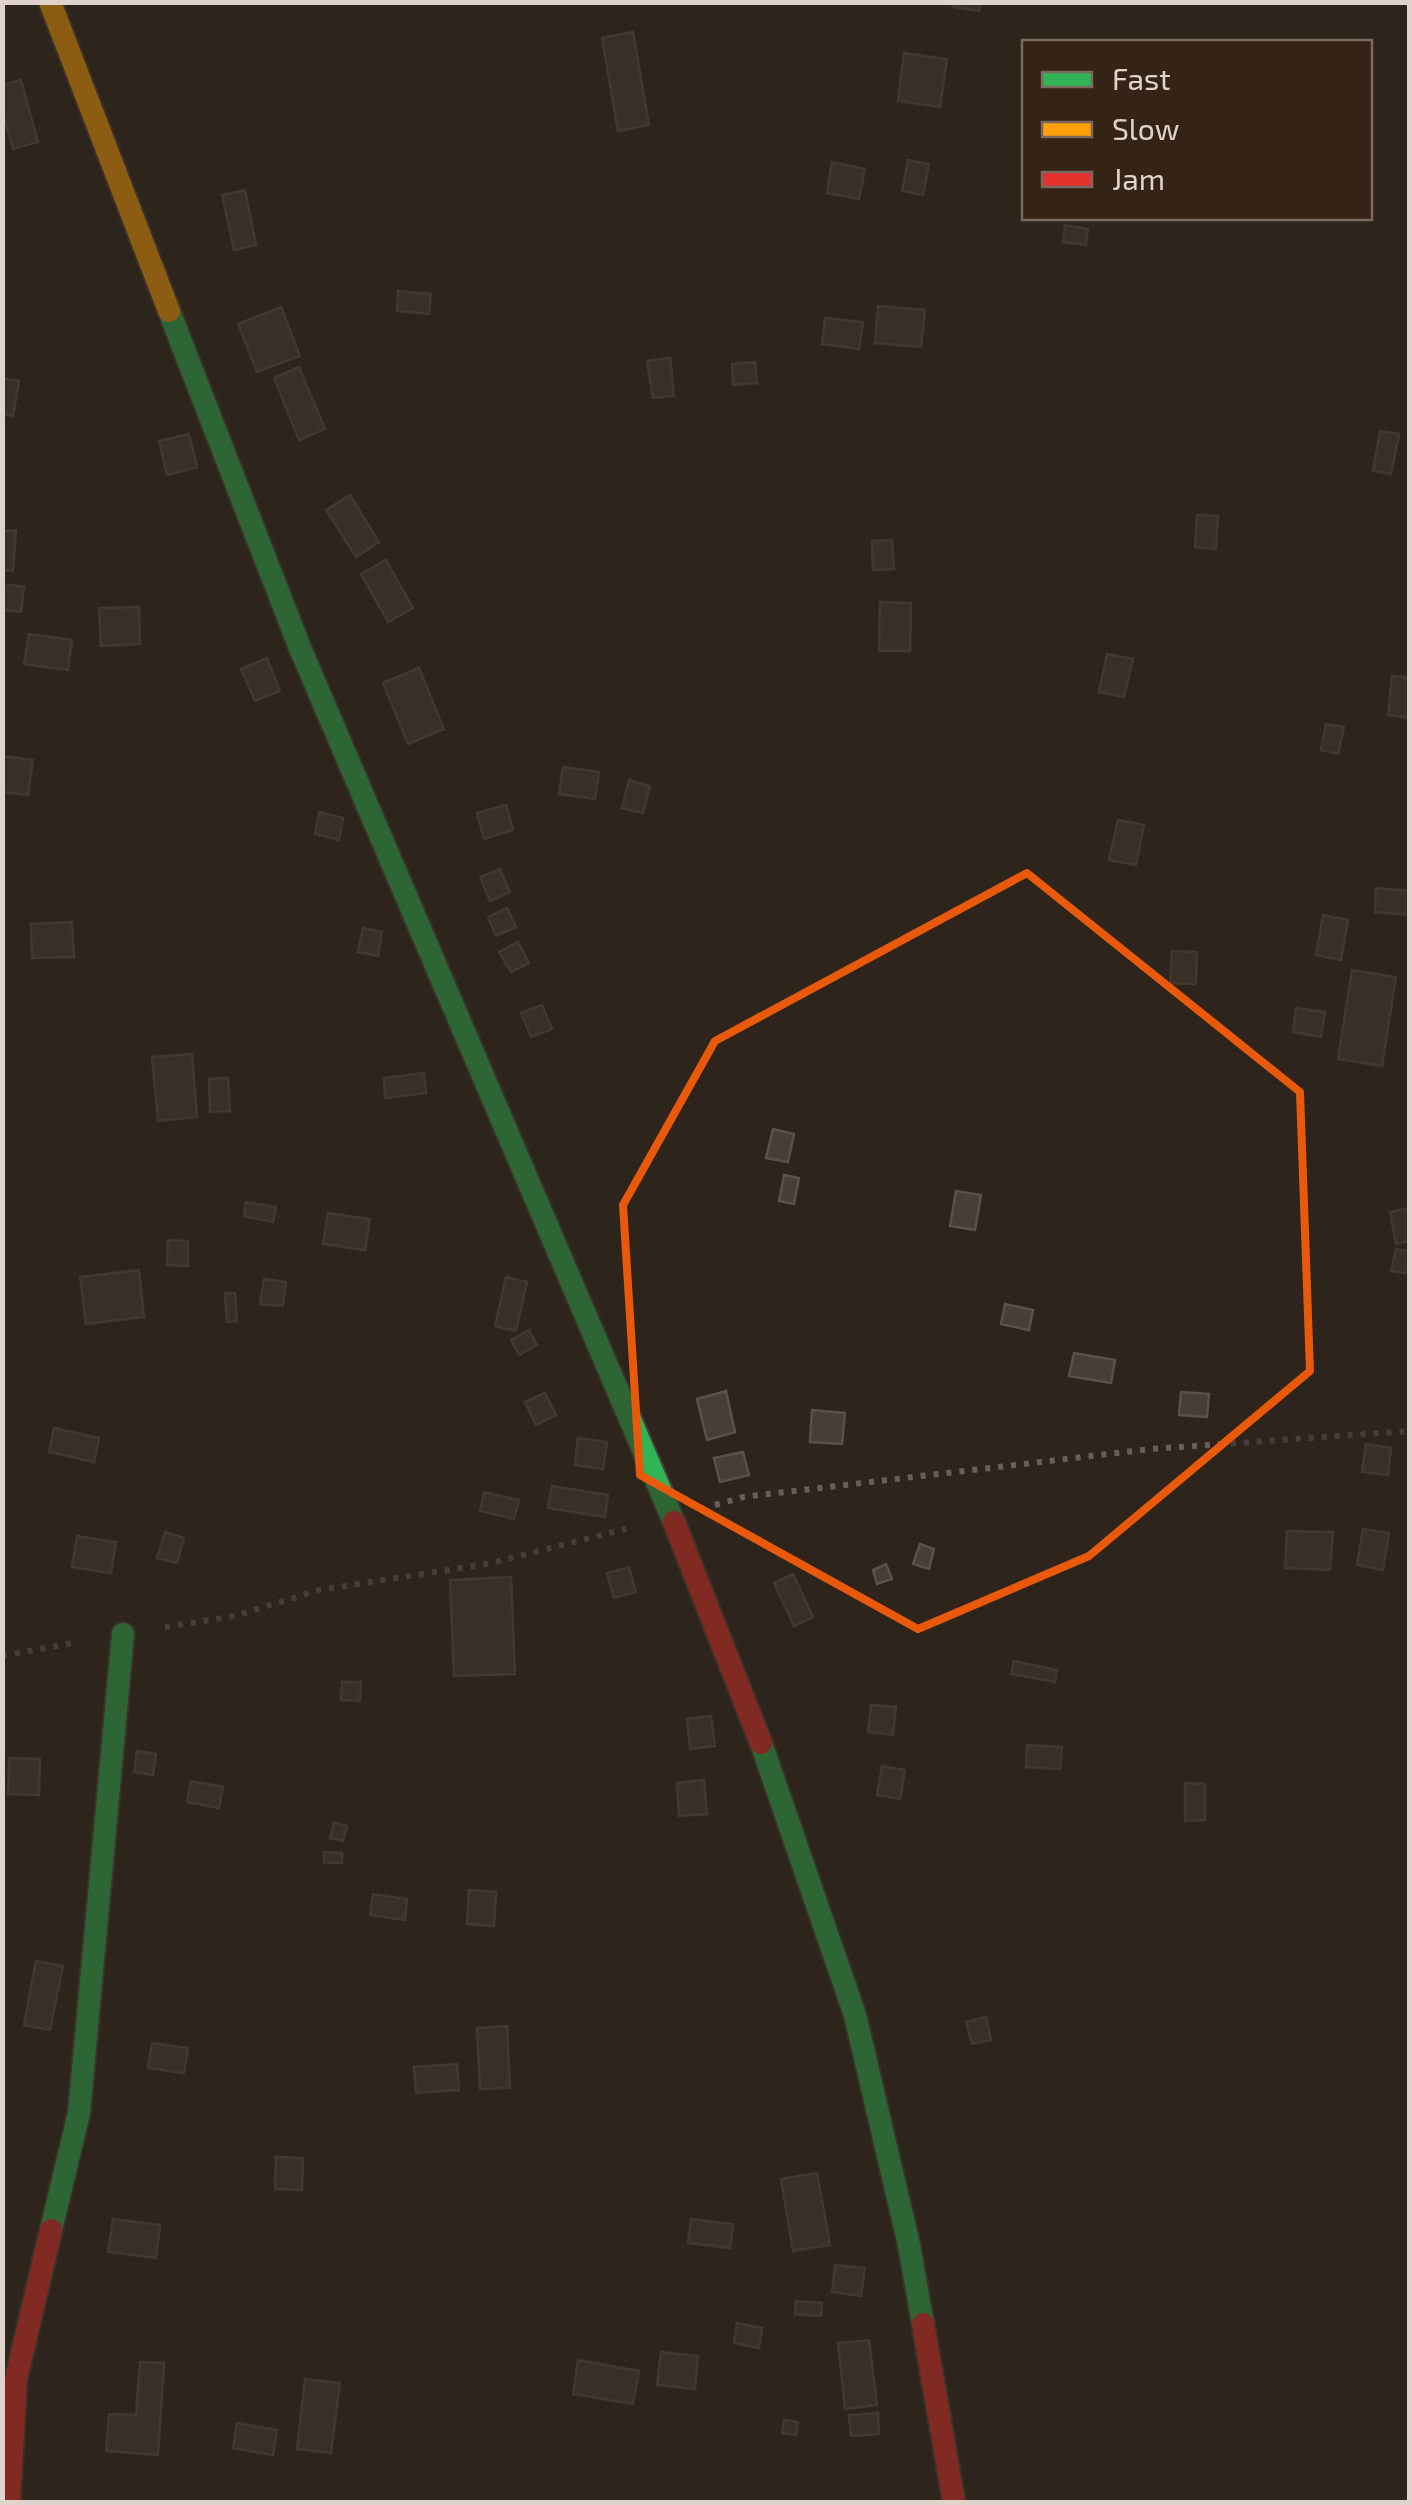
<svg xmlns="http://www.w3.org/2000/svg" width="1412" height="2505" font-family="'Exo 2',sans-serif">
<rect width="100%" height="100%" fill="#2e241c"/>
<path fill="#463e37" stroke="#59514a" stroke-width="2.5" d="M954,2H981L979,11L953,7Z
M633,32L649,125L618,131L602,38Z
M904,53L947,59L940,107L898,101Z
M21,80L38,142L13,149L2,110V85Z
M908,160L929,164L923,195L902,191Z
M832,162L865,169L859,199L827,193Z
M245,190L256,245L234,250L222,195Z
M1065,225L1088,229L1086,245L1063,242Z
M398,291L431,294L429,314L397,311Z
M878,306L925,310L921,347L875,343Z
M281,307L300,356L257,372L238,324Z
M825,318L863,322L859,349L822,344Z
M670,358L674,396L653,398L647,361Z
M755,362L757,383L733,385L732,364Z
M299,367L325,429L299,440L274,378Z
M2,378L19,381L13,416L2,414Z
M1380,431L1399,434L1391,474L1373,471Z
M189,434L197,467L167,475L159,441Z
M350,495L379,542L356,557L326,510Z
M1197,515L1218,516L1216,549L1195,547Z
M2,530L16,531L13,571L2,570Z
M892,540L894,569L873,570L872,541Z
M386,560L413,608L388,622L361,574Z
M2,584L24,587L21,612L2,610Z
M880,602L911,603L910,651H879Z
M139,607L140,644L101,646L99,608Z
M29,634L72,640L68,670L24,664Z
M1107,654L1133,659L1124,697L1099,692Z
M267,658L280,691L255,701L241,669Z
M419,668L444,729L408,744L383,683Z
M1392,676L1410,678V718L1388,715Z
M1326,724L1344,727L1338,754L1321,750Z
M2,756L33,760L28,795L2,792Z
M563,767L599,772L595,799L559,794Z
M629,780L650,786L643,813L622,808Z
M506,805L513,830L484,839L477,813Z
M319,812L343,818L339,840L315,834Z
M1118,820L1144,825L1136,865L1109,860Z
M500,869L510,892L490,901L480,877Z
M1376,888L1410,891V915L1375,912Z
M507,908L516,927L496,936L488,917Z
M1323,915L1348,920L1341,960L1316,955Z
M72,922L74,957L32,958L31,924Z
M363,928L382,932L378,956L358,952Z
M518,942L529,963L511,972L499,952Z
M1172,951L1197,952L1196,984L1170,983Z
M1352,970L1396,977L1382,1066L1338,1059Z
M542,1005L552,1029L531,1037L521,1013Z
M1296,1008L1325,1012L1321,1037L1293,1032Z
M192,1054L197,1117L158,1121L152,1057Z
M424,1073L426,1093L385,1098L384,1078Z
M228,1078L230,1111L210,1112L209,1079Z
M773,1129L794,1134L788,1162L766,1158Z
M784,1175L799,1178L794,1204L779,1201Z
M956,1191L981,1195L975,1230L950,1226Z
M246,1202L276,1207L273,1222L244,1216Z
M1410,1208V1241L1396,1244L1390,1212Z
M328,1213L370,1219L365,1250L323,1244Z
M168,1240L188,1241V1266L167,1265Z
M1396,1249L1410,1251V1274L1391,1271Z
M139,1270L144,1317L86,1324L80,1277Z
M506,1277L527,1282L516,1331L495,1326Z
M264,1279L286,1282L283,1306L260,1304Z
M225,1293H235L237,1321L227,1322Z
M1005,1304L1033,1310L1029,1330L1001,1324Z
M529,1330L537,1345L519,1355L511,1340Z
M1074,1353L1115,1360L1111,1383L1069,1376Z
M726,1391L735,1432L707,1440L697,1399Z
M1181,1392L1209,1394L1207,1417L1179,1415Z
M545,1393L556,1415L536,1425L525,1402Z
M812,1410L845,1413L842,1444L810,1442Z
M54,1428L99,1438L94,1462L49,1452Z
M578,1438L607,1442L603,1469L575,1465Z
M1366,1444L1391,1448L1388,1475L1362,1472Z
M743,1452L749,1475L720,1482L714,1458Z
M552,1486L608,1495L605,1517L548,1508Z
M484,1492L519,1500L514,1519L480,1511Z
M1363,1529L1389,1533L1383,1570L1357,1565Z
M1287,1531L1333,1532L1330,1570L1285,1568Z
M165,1532L184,1538L177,1563L157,1558Z
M77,1536L116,1542L111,1573L72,1567Z
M920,1544L934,1549L929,1569L913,1564Z
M886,1564L892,1579L877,1584L873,1570Z
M629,1567L636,1592L614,1598L607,1573Z
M793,1574L813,1617L794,1626L774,1583Z
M511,1577L515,1674L454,1676L450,1580Z
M1014,1661L1057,1670L1055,1682L1011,1674Z
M342,1682H361L360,1701L341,1700Z
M871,1705L896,1707L893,1735L868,1732Z
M711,1716L715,1746L690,1749L687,1719Z
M1027,1745L1062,1747L1060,1769L1026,1767Z
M137,1751L156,1754L153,1775L134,1772Z
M9,1758L40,1759L39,1795L8,1794Z
M882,1766L905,1770L900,1799L877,1795Z
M704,1780L707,1814L679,1816L677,1783Z
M191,1781L223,1787L219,1808L187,1802Z
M1185,1783L1205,1784V1820L1185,1821Z
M334,1822L347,1826L343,1841L330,1838Z
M324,1852L342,1853V1863H324Z
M469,1890L496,1892L494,1926L467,1924Z
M373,1894L407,1899L405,1920L370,1915Z
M36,1961L63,1966L50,2030L24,2025Z
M986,2017L991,2040L972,2044L966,2022Z
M507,2026L510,2088L480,2089L477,2028Z
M152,2043L188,2048L184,2073L148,2068Z
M457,2064L459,2090L416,2093L414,2067Z
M276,2157L303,2158L302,2190L275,2189Z
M817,2173L830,2245L793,2251L781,2179Z
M113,2219L160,2225L156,2258L108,2252Z
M691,2219L733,2224L730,2248L688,2243Z
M835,2265L865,2268L861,2296L832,2292Z
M796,2301L822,2303L821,2316L795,2314Z
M737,2323L762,2328L759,2348L734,2343Z
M869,2340L877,2405L845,2409L838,2343Z
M661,2352L698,2356L695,2389L657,2385Z
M578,2360L639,2371L633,2404L573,2394Z
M140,2362L164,2363L158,2455L106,2451L109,2414L136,2415Z
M305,2379L340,2383L331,2453L297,2449Z
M878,2413L879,2434L851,2436L849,2415Z
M784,2420L798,2422L796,2435L782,2433Z
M237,2423L277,2430L273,2455L233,2448Z"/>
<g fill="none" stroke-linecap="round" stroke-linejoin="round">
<g stroke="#49403a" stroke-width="26">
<path id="fast" d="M169,311L300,648L674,1522
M761,1743L855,2015L909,2245L923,2324
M51,2230L79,2113L123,1634"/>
</g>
<g stroke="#49403a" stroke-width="26">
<path id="slow" d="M50,2L169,311"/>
</g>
<g stroke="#49403a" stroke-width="26">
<path id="jam" d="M674,1522L761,1743
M923,2324L954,2502
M9,2502L16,2379L51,2230"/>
</g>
<path stroke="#65605d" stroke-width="6" stroke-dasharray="5 8" stroke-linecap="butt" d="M715,1505L743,1497L1151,1449L1410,1431
M165,1627L235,1616L319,1590L487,1564L626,1529
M2,1656L78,1642"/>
<use href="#fast" stroke="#30b455" stroke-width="22"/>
<use href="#slow" stroke="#ff9f0a" stroke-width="22"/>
<use href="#jam" stroke="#e5322d" stroke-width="22"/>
</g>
<path d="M0 0H1412V2505H0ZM1027,873L1300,1092L1310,1371L1089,1556L918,1629L640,1475L623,1205L715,1041Z" fill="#2e241c" fill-opacity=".55" fill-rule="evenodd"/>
<path fill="none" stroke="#e8590c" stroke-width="8" stroke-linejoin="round" d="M1027,873L1300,1092L1310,1371L1089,1556L918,1629L640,1475L623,1205L715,1041Z"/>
<rect width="1412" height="2505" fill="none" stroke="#e0d3cb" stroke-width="10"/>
<rect x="1022" y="40" width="350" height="180" fill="#352315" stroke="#79695e" stroke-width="2.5"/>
<rect x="1042" y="72" width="50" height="15" fill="#30b455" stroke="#79695e" stroke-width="2.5"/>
<text x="1112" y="90" font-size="30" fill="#e0d3cb">Fast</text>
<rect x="1042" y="122" width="50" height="15" fill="#ff9f0a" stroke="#79695e" stroke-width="2.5"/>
<text x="1112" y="140" font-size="30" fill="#e0d3cb">Slow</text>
<rect x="1042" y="172" width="50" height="15" fill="#e5322d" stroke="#79695e" stroke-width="2.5"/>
<text x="1112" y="190" font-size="30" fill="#e0d3cb">Jam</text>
</svg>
